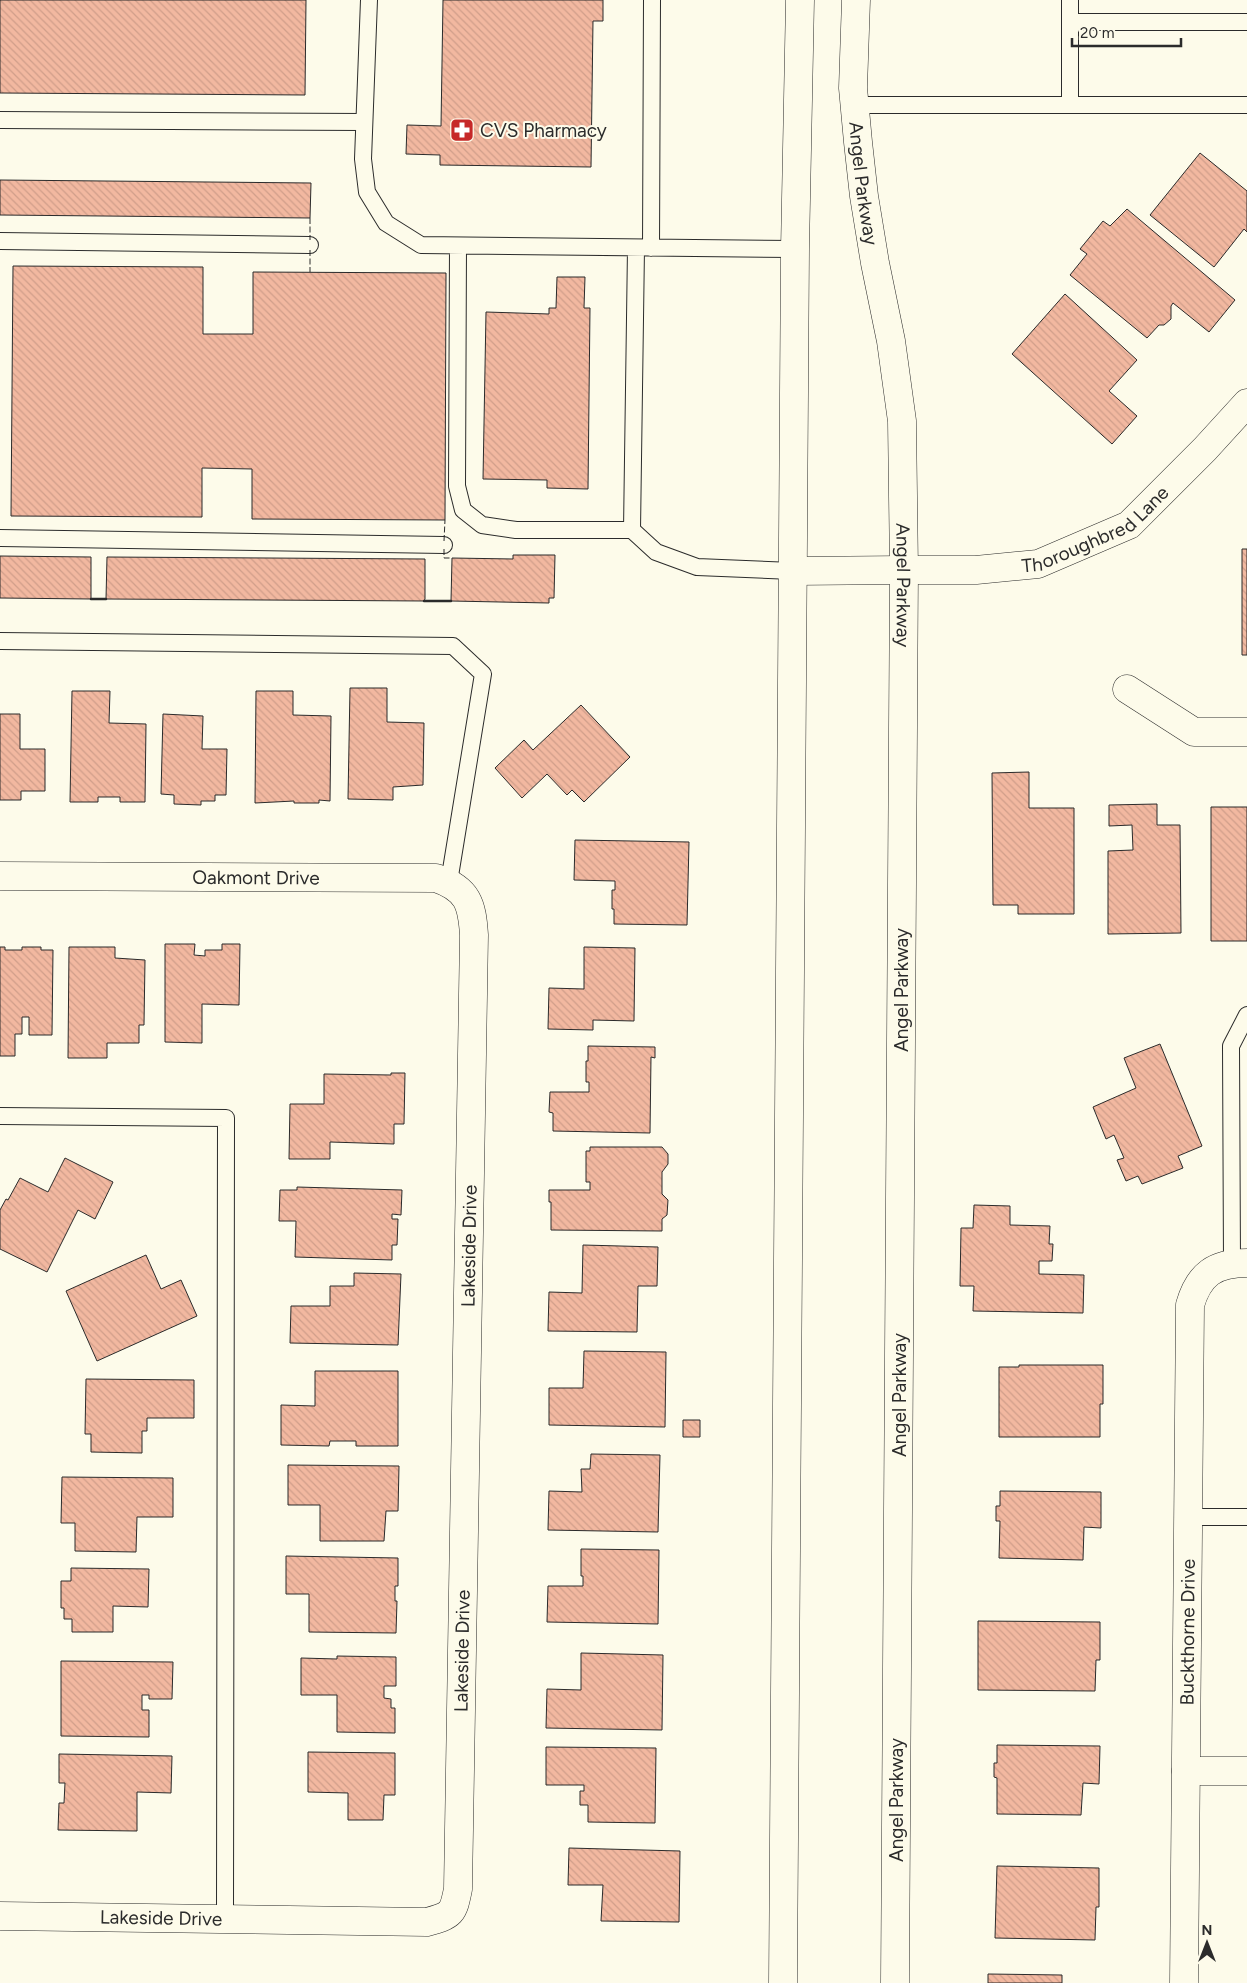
<svg xmlns="http://www.w3.org/2000/svg" width="1247" height="1983" font-family="Figtree,sans-serif">
<defs>
<pattern id="building-back-hatch" width="6" height="6" patternUnits="userSpaceOnUse" patternTransform="scale(1.25)"><rect width="6" height="6" fill="#f2b8a0"/><path d="M-1 5l2 2M0 0l6 6M5-1l2 2" fill="none" stroke="#d09e8a"/></pattern>
</defs>
<rect width="100%" height="100%" fill="#fdfbea"/>
<path fill="url(#building-back-hatch)" stroke="#2b2b2b" d="M0,0H306L305,95L0,93Z
M443,0H603V21H593L591,167L440,165V155L406,154L407,125L441,126Z
M1200,153L1247,191V232L1244,229L1214,267L1150,215Z
M0,180L311,183L310,218L0,215Z
M1127,209L1235,300L1209,332L1173,303L1171,306V319L1164,325H1159L1147,338L1070,275L1087,254L1080,249L1103,221L1110,226Z
M13,266L203,267V334H253V272L446,273L445,520L252,519V469L202,468V517L11,516Z
M557,277H585L584,308H590L588,489L547,488V480L483,479L486,312L549,314V308H556Z
M1065,294L1137,360L1109,391L1137,416L1112,444L1012,354Z
M1242,549H1247V655H1242Z
M513,555H555L554,598H549V603L451,601L452,558L513,559Z
M0,556L91,557V599L0,598Z
M107,557L425,559V599L424,601L106,599Z
M350,688H387V722L424,723L423,785L393,787V800L348,799Z
M72,691H110L109,723L146,724L145,802H120V797H98V802H70Z
M256,691H293V715L331,716L330,801L319,800V803H294V801L255,803Z
M581,705L630,757L584,802L572,790L567,795L547,774L522,798L495,768L524,740L533,750Z
M0,714H20V749H45V791H21V800H0Z
M163,714L203,716L202,749H227L226,795H215V801H201V805L174,804V795L161,794Z
M1029,772V808H1074V914H1018V905H993L992,773Z
M1157,804V825H1180L1181,933L1108,934V851L1133,850L1132,825L1109,826V805Z
M1211,807H1247V941H1211Z
M575,840L689,842L687,925L614,924V909H612V890H615V881L574,880Z
M165,944H195L194,955L205,956V950H222V944H240L239,1005L202,1004V1043L165,1042Z
M0,947H5V950H22V947H41V950H53L52,1035H29V1017H22V1034H15V1056H0Z
M69,947H115V958L145,960L144,1025H139V1043H107V1058H68Z
M584,947L635,948L634,1021L593,1020V1030L548,1029L549,988L584,989Z
M1160,1044L1202,1146L1178,1156L1183,1168L1142,1184L1138,1176L1126,1181L1117,1160L1124,1158L1114,1135L1106,1139L1093,1107L1136,1088L1124,1058Z
M588,1046L655,1047V1058L651,1057L650,1133L553,1131V1113L549,1112L550,1092H589V1082H586V1061H588Z
M391,1073H405L404,1124H394V1144L330,1142V1159H289L290,1104H324V1074L391,1075Z
M590,1147H662L668,1154V1164L662,1172V1194L668,1200L667,1215L662,1219V1231L551,1230V1202H549V1190H590V1182H586V1151H590Z
M65,1158L113,1182L95,1219L78,1210L47,1272L0,1249V1210L6,1199L8,1200L20,1178L48,1192Z
M297,1187L402,1190L401,1215L392,1214V1219H398L397,1245H392V1260L295,1257L296,1221H279L280,1190H297Z
M974,1205L1010,1206V1225L1050,1226L1049,1244H1053L1052,1261H1039V1274L1084,1275L1083,1313L973,1311L974,1286H960L961,1228H973Z
M583,1245L658,1247L657,1286H638L637,1332L548,1331L549,1292L582,1293Z
M146,1255L161,1289L181,1280L197,1316L97,1361L66,1291Z
M354,1273L401,1274L398,1345L290,1343L291,1306H330V1286H354Z
M584,1351L666,1352L665,1427L549,1425V1388H583Z
M1019,1365H1103V1404H1100V1437H999V1367H1019Z
M315,1371H398V1446H356V1441H330L329,1446L281,1445V1405L315,1406Z
M86,1379L194,1380V1418H147V1431H142V1453L91,1452V1434H85Z
M683,1420H700V1437H683Z
M591,1454L660,1455L658,1532L548,1530L549,1491L582,1492L581,1469H590Z
M288,1465L399,1466L398,1511H386L384,1541H320V1505H288Z
M62,1477L173,1478V1517H137L136,1552L75,1551V1523H61Z
M1000,1491L1101,1492V1528L1084,1527L1083,1560L999,1558L1000,1521H996V1506H1000Z
M581,1549L659,1550L658,1624L547,1622L548,1586H583V1576H581Z
M286,1556L398,1558V1586H395V1601H397L396,1633L309,1632V1594H286Z
M71,1568L149,1569L148,1607L113,1606V1632H72V1619H64V1608H61V1581H71Z
M978,1621L1100,1622V1660H1096L1095,1691L978,1690Z
M581,1653L663,1655L662,1730L546,1728L547,1689L581,1690Z
M337,1656L396,1657V1686H384V1698L391,1699V1708H395V1733L337,1732V1695H301V1658L337,1659Z
M61,1661L173,1662L172,1699H149V1695H142V1710H149V1737L61,1736Z
M997,1745L1100,1746L1099,1784L1083,1783L1081,1815L997,1814V1778L994,1777V1763H997Z
M546,1747L656,1748L655,1823L588,1822V1805H580V1791H584V1785H546Z
M308,1752L395,1753V1795H384L383,1820H348V1793L308,1792Z
M59,1754L172,1756L171,1793L137,1792V1831L58,1830L59,1803H64L65,1783H59Z
M569,1848L680,1851L679,1922L601,1921L603,1885H568Z
M997,1866L1099,1868V1907H1096L1095,1940L995,1938Z
M988,1974L1062,1975V1983H988Z"/>
<g fill="none" stroke-linecap="round" stroke-linejoin="round">
<g stroke="#2b2b2b" stroke-width="18">
<path id="service" d="M369,0L363,159L367,192L386,223L421,245L795,249
M1070,22H1247
M855,105H1070V0
M1070,105H1247
M0,120L364,122
M0,241L310,245
M458,246L457,486L463,510L482,525L516,530H632
M636,248L632,530L656,552L697,567L793,571
M651,248L652,0
M0,538L444,545
M0,641L453,646L483,674L449,882
M0,1116L226,1118L225,1919
M1232,1263L1231,1046L1247,1015
M1188,1517H1247"/>
</g>
<g stroke="#2b2b2b" stroke-width="29">
<g id="minor">
<path id="s1" d="M904,570H976L1038,564L1129,525L1205,449L1247,403"/>
<path d="M1127,689L1194,732H1247"/>
<path id="s2" d="M0,876L436,878C468,889 472,904 474,935L458,1889C453,1914 452,1915 427,1922L0,1916"/>
<path d="M1186,1771H1247"/>
<path id="s3" d="M1184,1983L1190,1305C1199,1274 1215,1263 1247,1263"/>
</g>
</g>
<g stroke="#2b2b2b" stroke-width="29">
<g id="secondary">
<path id="s4" d="M856,0L853,88L858,142L864,196L875,263L891,341L902,421L904,570L895,1983"/>
<path d="M793,571L904,570"/>
<path d="M783,1983L795,249L800,0"/>
</g>
</g>
<use href="#service" stroke="#fdfbea" stroke-width="16"/>
<use href="#minor" stroke="#fdfbea" stroke-width="28"/>
<use href="#secondary" stroke="#fdfbea" stroke-width="28"/>
<path stroke="#2b2b2b" stroke-width="1" stroke-dasharray="6 2.5" stroke-linecap="butt" d="M310,218V240
M310,250V272
M444,541L445,520
M444,549V558H452"/>
<path stroke="#2b2b2b" stroke-width="2.5" d="M91,599H106
M424,601H451"/>
</g>
<defs>
<g id="pharmacy-square" transform="scale(1.25)"><rect x="-9" y="-9" width="18" height="18" rx="4" fill="#c62828" stroke="#fdfbea"/><path d="M-2-6h4v4h4v4h-4v4h-4v-4h-4v-4h4Z" fill="#fff"/></g>
</defs>
<g fill-rule="evenodd">
<use href="#pharmacy-square" x="462" y="130"/>
</g>
<g text-anchor="middle" dominant-baseline="central" stroke-width="4" stroke-linejoin="round" paint-order="stroke">
<g font-size="19" fill="#2b2b2b" stroke="#fdfbea" text-anchor="start">
<text x="480" y="130">CVS Pharmacy</text>
</g>
<g font-size="19" fill="#2b2b2b" stroke="#fdfbea">
<text stroke="none"><textPath href="#s4" startOffset="184">Angel Parkway</textPath></text>
<text stroke="none"><textPath href="#s1" startOffset="201">Thoroughbred Lane</textPath></text>
<text stroke="none"><textPath href="#s4" startOffset="589">Angel Parkway</textPath></text>
<text stroke="none"><textPath href="#s2" startOffset="256">Oakmont Drive</textPath></text>
<text transform="translate(901 990) rotate(-90)">Angel Parkway</text>
<text transform="translate(469 1246) rotate(-89)">Lakeside Drive</text>
<text transform="translate(899 1395) rotate(-90)">Angel Parkway</text>
<text stroke="none"><textPath href="#s3" startOffset="351">Buckthorne Drive</textPath></text>
<text transform="translate(462 1651) rotate(-89)">Lakeside Drive</text>
<text transform="translate(896 1800) rotate(-90)">Angel Parkway</text>
<text transform="translate(161 1918) rotate(1)">Lakeside Drive</text>
</g>
</g>
<g transform="translate(1207 1943)" stroke="#fdfbea" stroke-width="4" paint-order="stroke">
<path d="M0-4L9 19L0 12L-9 19Z" fill="#2b2b2b"/>
<text y="-8" font-size="14" font-weight="bold" text-anchor="middle" fill="#2b2b2b">N</text>
</g>
<path d="M1072 38v8h109v-8" fill="none" stroke="#2b2b2b" stroke-width="2.5"/>
<text x="1080" y="38" font-size="15" fill="#2b2b2b" stroke="#fdfbea" stroke-width="4" paint-order="stroke">20 m</text>
</svg>
